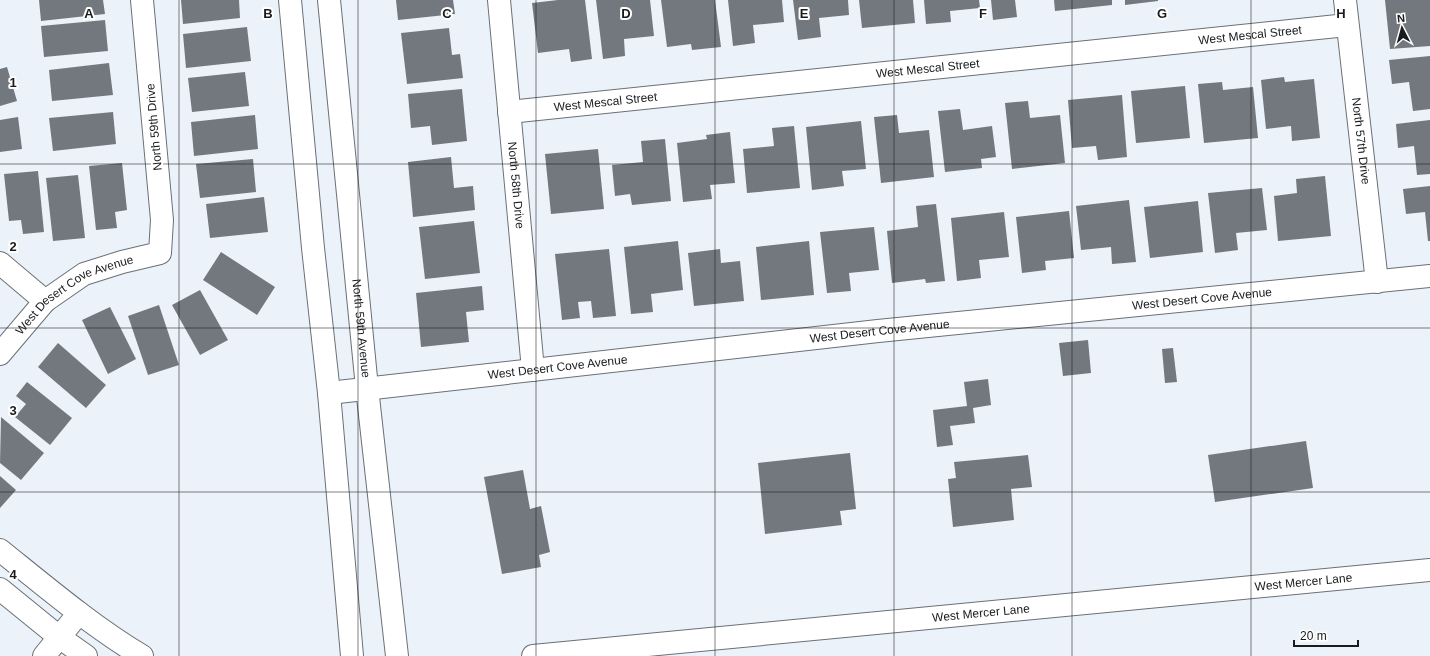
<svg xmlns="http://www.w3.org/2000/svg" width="1430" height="656" font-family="Helvetica,sans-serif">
<rect width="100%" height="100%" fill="#ecf2f9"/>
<path fill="#73787e" d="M39,0H103L105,14L41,21Z
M181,0H239L240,18L183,24Z
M396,0H453L455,14L398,20Z
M558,0H585L592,59L571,62L569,49L538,53L532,3Z
M596,0H650L654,36L624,39L625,56L603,59Z
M661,0H715L721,47L692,50L691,44L667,47Z
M728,0H782L784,22L753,25L755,43L733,46Z
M793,0H848L849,15L819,18L821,37L798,40Z
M859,0H913L915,23L862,28Z
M924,0H979L980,8L950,11L951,22L926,24Z
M991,0H1015L1017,17L993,20Z
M1054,0H1112V5L1055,11Z
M1125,0H1158V1L1125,5Z
M1385,0H1430V46L1390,49Z
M105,20L108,51L44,57L41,26Z
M247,27L251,61L186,68L183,34Z
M449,28L452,55L460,54L463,78L407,84L401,33Z
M1430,56V109L1413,111L1409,82L1392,84L1389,60Z
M109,63L113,95L52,101L49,70Z
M7,67L17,101L0,106V69Z
M245,72L249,106L192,112L188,78Z
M1284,77L1285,82L1314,79L1320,138L1292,141L1291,126L1266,129L1261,80Z
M1222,82L1223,90L1253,87L1258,138L1204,143L1198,84Z
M1185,86L1190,138L1136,143L1131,91Z
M462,89L467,141L432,145L430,126L411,128L408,94Z
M1122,95L1127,157L1098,160L1096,146L1072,148L1068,100Z
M1028,101L1030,118L1060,115L1065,163L1012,169L1005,103Z
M960,109L963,130L992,126L996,157L981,159L982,168L945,172L938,111Z
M113,112L116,144L53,151L49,118Z
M255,115L258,149L194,156L191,122Z
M897,115L899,133L929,130L934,177L881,183L874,117Z
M18,117L22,149L0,152V120Z
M1430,120V174L1417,175L1414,146L1398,148L1396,124Z
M861,121L866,169L842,171L844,186L812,190L806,127Z
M794,126L800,188L747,193L743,149L774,146L772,128Z
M730,132L735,183L710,185L712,199L683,202L677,143L707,139L706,135Z
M665,139L671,201L632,205L630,194L615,196L612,165L643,162L641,141Z
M598,149L604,209L551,214L545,154Z
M451,157L454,188L473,186L475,210L413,217L408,162Z
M253,159L256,192L200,198L196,164Z
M122,163L127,210L115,212L117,228L96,230L89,166Z
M38,171L44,232L23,234L21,220L9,221L4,174Z
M78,175L85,238L53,241L46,178Z
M1325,176L1331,236L1278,241L1274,196L1297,193L1296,179Z
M1430,186V241H1428L1425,212L1406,214L1403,189Z
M1262,188L1267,230L1236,233L1238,250L1215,253L1208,193Z
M264,197L268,232L210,238L206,204Z
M1129,200L1136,262L1112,264L1111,247L1081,250L1076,206Z
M1198,201L1203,252L1150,258L1144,207Z
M936,204L945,281L926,283L925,279L892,283L887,231L918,227L916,206Z
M1069,211L1074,258L1045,261L1046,270L1022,273L1016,217Z
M1004,212L1009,257L979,260L981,278L957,281L951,218Z
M474,221L480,273L425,279L419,227Z
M874,227L879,270L849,273L851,291L827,293L820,232Z
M678,241L683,290L651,294L653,312L631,314L624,247Z
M809,241L814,295L761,300L756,247Z
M609,249L616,316L593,318L591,301L578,302L580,318L562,320L555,254Z
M720,249L721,263L740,261L744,301L694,306L688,253Z
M221,252L275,287L257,315L203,280Z
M482,286L484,310L466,312L469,342L421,347L416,293Z
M200,290L228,340L200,355L172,305Z
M159,305L179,365L148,375L128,316Z
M110,307L136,359L108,374L82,320Z
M1088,340L1091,373L1063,376L1059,343Z
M58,343L106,385L86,408L38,367Z
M1173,348L1177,382L1165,383L1162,349Z
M988,379L991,405L973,408L975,423L950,426L953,445L937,447L933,410L967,406L964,382Z
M27,382L72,418L50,445L15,417L26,404L16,396Z
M1,417L44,453L21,480L0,463Z
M1306,441L1313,488L1215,502L1208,455Z
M850,453L856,509L840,511L842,525L765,534L758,463Z
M1028,455L1032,487L1011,489L1014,520L953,527L948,479L956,478L954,462Z
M523,470L530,509L541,506L550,552L539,555L541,567L502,574L484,477Z
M0,476L16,490L0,508Z"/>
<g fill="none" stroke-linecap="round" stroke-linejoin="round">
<g stroke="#6a7075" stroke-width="24">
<g id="street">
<path id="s1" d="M499,0L533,370"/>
<path id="s2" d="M1345,0L1377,282"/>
<path id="s3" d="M509,112L1347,25"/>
<path d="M0,263L45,301"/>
<path id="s4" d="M0,354L45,301L84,274L122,262L160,253L162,220L142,0"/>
<path id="s5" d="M329,393L878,331L1430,276"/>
<path d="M0,550C46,587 92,626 142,656"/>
<path d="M0,589L59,637L86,656"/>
<path d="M44,656L79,613"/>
<path id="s6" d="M533,656L1430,570"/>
</g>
</g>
<g stroke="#6a7075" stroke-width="24">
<g id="secondary">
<path d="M290,0L313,248L329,393L352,656"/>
<path id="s7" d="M329,0L367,388L397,656"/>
</g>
</g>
<use href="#street" stroke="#fff" stroke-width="22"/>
<use href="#secondary" stroke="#fff" stroke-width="22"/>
</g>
<path fill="none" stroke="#191b1e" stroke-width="1" stroke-opacity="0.55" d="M179,0V656M358,0V656M536,0V656M715,0V656M894,0V656M1072,0V656M1251,0V656M0,164H1430M0,328H1430M0,492H1430"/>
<g text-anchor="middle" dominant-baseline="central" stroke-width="4" stroke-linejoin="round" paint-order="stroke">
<g font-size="12" fill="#191b1e" stroke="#fff">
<text stroke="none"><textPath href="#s3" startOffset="745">West Mescal Street</textPath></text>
<text stroke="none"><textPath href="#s3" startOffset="421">West Mescal Street</textPath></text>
<text stroke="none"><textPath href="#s3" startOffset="97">West Mescal Street</textPath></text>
<text transform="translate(154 127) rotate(-95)">North 59th Drive</text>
<text stroke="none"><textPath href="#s2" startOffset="142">North 57th Drive</textPath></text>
<text stroke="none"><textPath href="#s1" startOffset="186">North 58th Drive</textPath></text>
<text stroke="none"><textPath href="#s4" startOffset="98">West Desert Cove Avenue</textPath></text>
<text stroke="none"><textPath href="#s5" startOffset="878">West Desert Cove Avenue</textPath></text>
<text stroke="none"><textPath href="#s7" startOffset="330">North 59th Avenue</textPath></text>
<text stroke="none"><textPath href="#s5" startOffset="554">West Desert Cove Avenue</textPath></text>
<text stroke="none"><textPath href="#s5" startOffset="230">West Desert Cove Avenue</textPath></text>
<text stroke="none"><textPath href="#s6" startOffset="774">West Mercer Lane</textPath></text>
<text stroke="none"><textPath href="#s6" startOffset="450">West Mercer Lane</textPath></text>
</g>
</g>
<g font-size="13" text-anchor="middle" font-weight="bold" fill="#191b1e" stroke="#fff" stroke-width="4" stroke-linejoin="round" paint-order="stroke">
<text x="89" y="18">A</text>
<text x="268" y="18">B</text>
<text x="447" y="18">C</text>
<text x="626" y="18">D</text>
<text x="804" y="18">E</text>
<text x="983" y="18">F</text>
<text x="1162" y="18">G</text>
<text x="1341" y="18">H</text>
<text x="13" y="87">1</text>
<text x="13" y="251">2</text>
<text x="13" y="415">3</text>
<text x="13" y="579">4</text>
</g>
<g transform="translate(1402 28) rotate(354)" stroke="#ffffff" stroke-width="3" paint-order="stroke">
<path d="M0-3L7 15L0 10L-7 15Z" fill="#191b1e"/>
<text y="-6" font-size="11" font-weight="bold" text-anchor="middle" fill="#191b1e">N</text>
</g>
<path d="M1294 640v6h64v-6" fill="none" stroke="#191b1e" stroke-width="2"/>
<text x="1300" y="640" font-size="12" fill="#191b1e" stroke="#ffffff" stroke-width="3" paint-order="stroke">20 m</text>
</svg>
